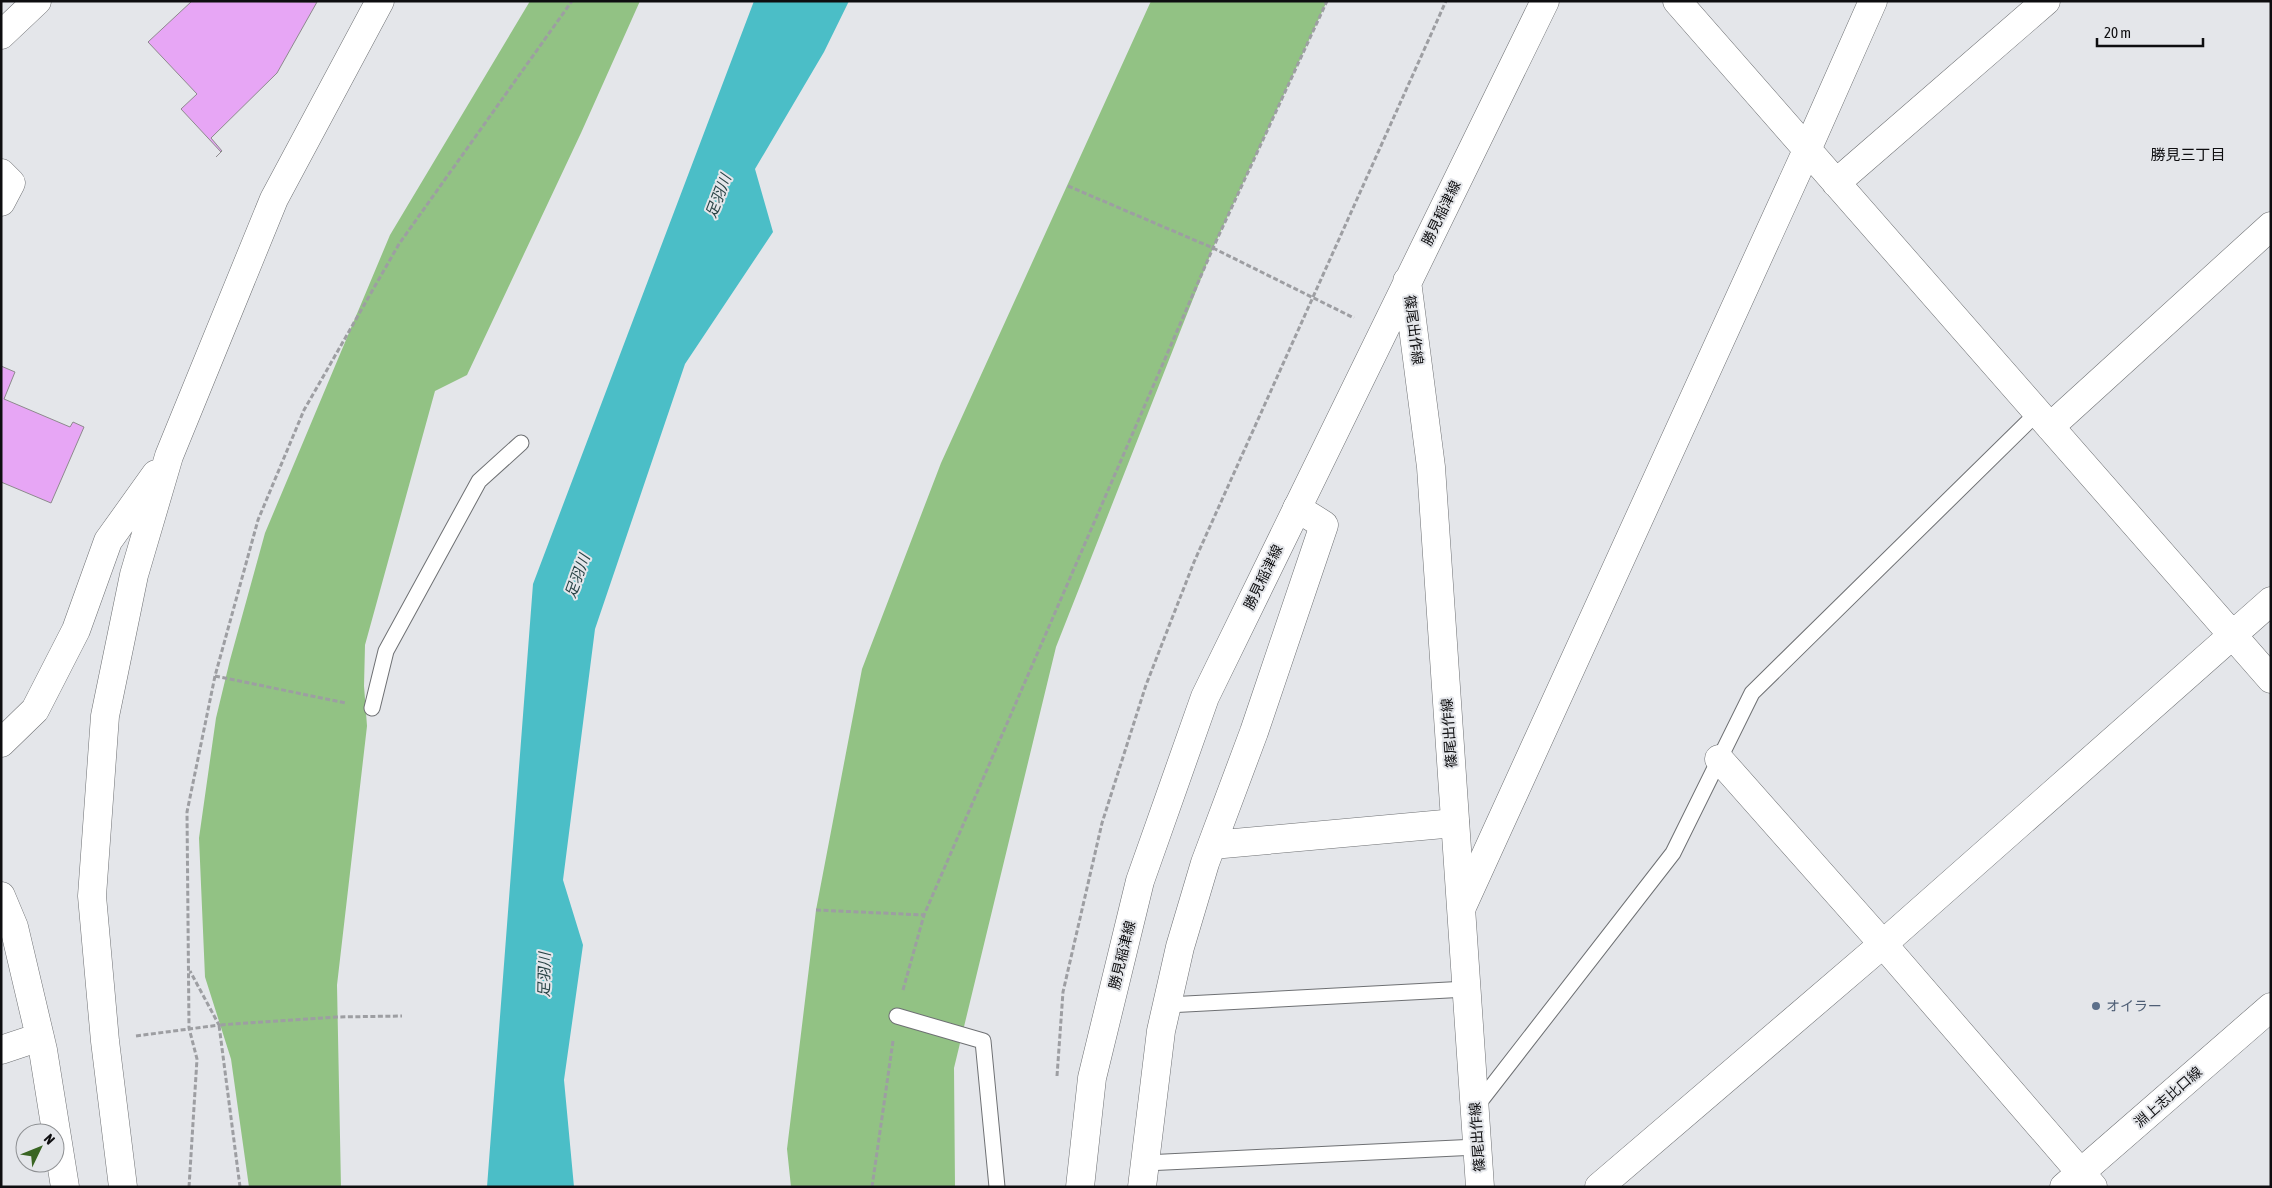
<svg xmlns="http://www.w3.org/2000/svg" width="2272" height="1188" font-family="'Asap Condensed','Noto Sans JP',sans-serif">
<rect width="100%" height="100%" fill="#e4e6ea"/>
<path fill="#92c284" d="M530,1H640L581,133L467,375L435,391L365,645L364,686L367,726L337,985L341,1187H249L231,1059L205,977L199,838L216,718L230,660L265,533L390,235Z
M1151,1H1327L1213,248L1056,647L954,1068L955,1187H791L787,1149L816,910L862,669L941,463Z"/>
<path fill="#4bbec7" d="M754,1H849L824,52L755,169L773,232L685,364L595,629L563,880L583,945L564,1080L574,1187H487L533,584Z"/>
<path fill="#e7a6f5" stroke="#8d8a8d" d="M192,1L317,2L277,73L211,138L222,151L216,157L221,152L181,109L197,94L148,42Z
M1,366L15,372L4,399L70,427L73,422L84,427L51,503L1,482Z"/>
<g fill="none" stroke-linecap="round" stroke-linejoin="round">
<g stroke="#6e7073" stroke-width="17">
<path id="lane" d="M372,708L386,651L479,481L521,443
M1167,1005L1467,989
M897,1016L983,1041L997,1187
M1475,1108L1673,853L1752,693L2037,413
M1145,1163L1477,1147"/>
</g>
<g stroke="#6e7073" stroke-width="29">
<path id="street" d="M1677,1L2271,679
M1,35L37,1
M1,173L11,183L1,202
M1836,183L2046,1
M2050,427L2271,226
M1,743L35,710L76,630L108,541L156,474
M1719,759L1883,944L2093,1187
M1212,845L1455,823
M1,896L14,927L43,1050L65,1187
M1462,907L1807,150L1873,1
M1,1050L40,1037
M123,1187L105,1041L92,896L105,716L134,575L169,456L274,199L380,1
M1142,1187L1161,1031L1180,947L1205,863L1254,732L1324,525L1297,508
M1599,1187L1883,944L2271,601"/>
</g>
<g stroke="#6e7073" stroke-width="29">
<path id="secondary" d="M1407,281L1431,467L1480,1187
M1080,1187L1092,1078L1140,881L1205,697L1545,1
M2064,1187L2271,1007"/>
</g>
<path stroke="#9d9ea2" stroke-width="3" stroke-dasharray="5 2.5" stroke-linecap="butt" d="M1068,186L1213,248L1354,318
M215,676L346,703
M816,910L924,915
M903,990L924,915L1213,248L1327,1
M136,1036L219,1025L190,971
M1057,1076L1063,992L1102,823L1146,685L1194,562L1446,1
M189,1187L197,1059L189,1028L187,812L215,676L258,520L304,410L399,244L572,1
M240,1187L219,1025L336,1017L402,1016
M872,1187L893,1041"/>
<use href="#lane" stroke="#fff" stroke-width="15"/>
<use href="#street" stroke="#fff" stroke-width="28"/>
<use href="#secondary" stroke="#fff" stroke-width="28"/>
</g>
<circle fill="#5c6f8a" stroke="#e4e6ea" stroke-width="2" cx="2096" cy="1006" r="5"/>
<g text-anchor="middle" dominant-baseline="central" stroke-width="4" stroke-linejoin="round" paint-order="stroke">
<g font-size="14" fill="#0e0e10" stroke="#e4e6ea">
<text transform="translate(1441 213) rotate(-64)">勝見稲津線</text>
<text transform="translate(1414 330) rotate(83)">篠尾出作線</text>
<text transform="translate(1263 577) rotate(-64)">勝見稲津線</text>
<text transform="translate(1449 733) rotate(-94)">篠尾出作線</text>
<text transform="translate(1122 955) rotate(-76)">勝見稲津線</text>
<text transform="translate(2168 1097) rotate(-41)">淵上志比口線</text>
<text transform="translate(1477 1137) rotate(-94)">篠尾出作線</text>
</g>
<g font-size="14" fill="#4e5e75" stroke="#e4e6ea" text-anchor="start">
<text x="2106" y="1006">オイラー</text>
</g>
<g font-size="15" fill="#0e0e10" stroke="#e4e6ea">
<text x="2188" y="154">勝見三丁目</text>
</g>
<g font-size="15" font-style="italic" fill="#294345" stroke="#e4e6ea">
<text transform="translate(718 196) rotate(-69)">足羽川</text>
<text transform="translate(577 576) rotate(-70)">足羽川</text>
<text transform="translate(544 975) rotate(-89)">足羽川</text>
</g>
</g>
<rect width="2272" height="1188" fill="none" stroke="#0e0e10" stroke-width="5"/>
<g transform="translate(40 1148) rotate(47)"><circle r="24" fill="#e4e6ea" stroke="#8e9093"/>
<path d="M0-4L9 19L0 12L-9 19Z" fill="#396523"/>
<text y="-8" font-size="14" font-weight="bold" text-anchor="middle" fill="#0e0e10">N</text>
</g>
<path d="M2097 38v8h106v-8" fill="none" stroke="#0e0e10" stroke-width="2.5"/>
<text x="2104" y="38" font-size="15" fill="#0e0e10" stroke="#e4e6ea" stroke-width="4" paint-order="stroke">20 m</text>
</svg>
